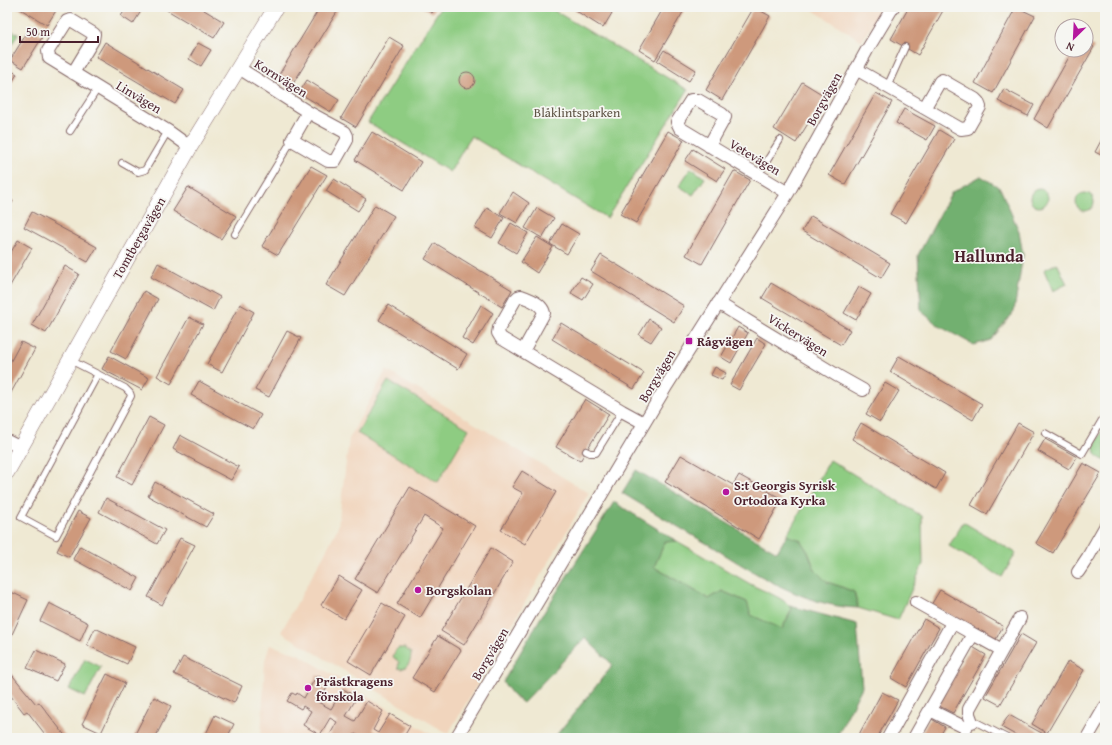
<svg xmlns="http://www.w3.org/2000/svg" width="1112" height="745" font-family="'Gentium Book Plus',serif">
<rect width="100%" height="100%" fill="#f6f6f2"/>
<filter id="ink" filterUnits="userSpaceOnUse"><feTurbulence type="fractalNoise" baseFrequency=".025" numOctaves="2"/><feDisplacementMap in="SourceGraphic" scale="8" xChannelSelector="R" yChannelSelector="G"/><feConvolveMatrix kernelMatrix="1 2 1 2 8 2 1 2 1" color-interpolation-filters="sRGB"/></filter>
<filter id="wash" filterUnits="userSpaceOnUse"><feTurbulence type="fractalNoise" baseFrequency=".012" numOctaves="4" result="noise"/><feDisplacementMap in="SourceGraphic" scale="16" xChannelSelector="R" yChannelSelector="G"/><feGaussianBlur stdDeviation="0.9" result="paint"/><feColorMatrix in="noise" values="0 0 0 0 0 0 0 0 0 0 0 0 0 0 0 0 0 1.4 0 .05"/><feComposite in="paint" operator="in"/></filter>
<g filter="url(#wash)">
<rect width="100%" height="100%" fill="#efe9d3"/>
<path fill="#f1d5bd" d="M808,7H882L862,41Z
M386,370L589,493L448,734L281,632L327,549L338,527L349,439Z
M270,645L298,654L437,738H261L265,660Z"/>
<path fill="#8ecc82" stroke="#6c7656" d="M441,7H548L688,90L607,218L471,136L450,172L368,122Z
M7,28L18,34L7,52Z
M691,168L705,178L693,195L679,186Z
M1030 198a9 9 0 1 1 18 0a9 9 0 1 1-18 0Z
M1076 202a9 9 0 1 1 18 0a9 9 0 1 1-18 0Z
M1057,263L1067,284L1053,291L1044,270Z
M388,381L469,429L438,482L357,433Z
M1104,428L1105,429V461L1097,456L1093,447Z
M830,460L922,516L923,564L898,620L858,608L854,592L839,586L827,582L815,570L808,552L800,540L787,535Z
M963,522L1016,553L1002,577L949,546Z
M677,541C702,555 727,571 752,585C765,592 784,597 792,609L782,629L750,615L747,602L722,591L709,599L654,567L665,542Z
M398,648H405L411,653C411,661 409,667 401,669L398,668L399,662L393,657L395,651Z
M85,659L101,667L85,697L69,689Z"/>
<path fill="#72b070" stroke="#5e684e" d="M981,176L1000,188L1019,231L1023,255L1014,311L991,340L974,345L939,326L921,311L918,255L952,192Z
M636,470L777,552L787,535L800,540L808,552L815,570L827,582L839,586L854,592L858,608C806,607 754,573 711,546C681,529 652,511 622,493Z
M614,502L677,541L665,542L654,567L709,599L722,591L747,602L751,615L782,629L792,609L790,606L857,624L862,687L836,738H554L613,665L585,638L523,703L512,694L503,682L541,617Z"/>
<g id="blocks">
<path fill="#ce997c" d="M17,7H54L57,9L47,25Z
M127,7L143,8L133,24L121,16Z
M162,7H199L224,22L214,38Z
M320,7H340L291,87L277,78Z
M422,7H436L432,13Z
M570,7H603L612,13L603,28Z
M664,7H686L655,60L639,50Z
M754,7L770,16L722,100L706,90Z
M909,7H945L918,55L891,39Z
M1016,7L1035,16L993,93L975,83Z
M30,28L43,36L23,68L10,60Z
M389,37L404,46L356,127L341,118Z
M105,42L184,90L175,104L96,57Z
M1086,42L1094,47L1048,128L1034,119L1073,50H1086Z
M198,43L211,50L201,66L189,59Z
M664,50L696,70L689,81L657,61Z
M7,68L17,74L7,91Z
M459 80a8 8 0 1 1 16 0a8 8 0 1 1-16 0Z
M307,80L339,100L331,112L299,93Z
M802,82L825,96L796,143L774,129Z
M1004,89L1034,105L1028,116L998,101Z
M876,93L892,102L845,184L829,175Z
M904,109L935,126L927,140L896,123Z
M939,130L954,139L906,223L890,214Z
M668,131L684,140L636,223L620,214Z
M372,132L421,162L404,190L355,160Z
M1103,137L1105,138V157L1095,152Z
M693,149L725,169L717,181L685,161Z
M311,166L327,175L278,255L262,246Z
M734,171L750,180L702,264L686,255Z
M334,179L366,199L358,211L326,191Z
M188,187L236,216L221,239L173,211Z
M513,192L529,203L517,223L500,213Z
M7,198L13,201L7,212Z
M375,205L394,216L345,296L326,285Z
M487,208L504,218L492,238L475,228Z
M537,208L554,218L542,238L525,228Z
M32,212L97,247L88,262L24,227Z
M811,216L890,263L881,278L802,231Z
M511,223L528,233L516,253L499,243Z
M562,224L579,234L567,254L550,244Z
M537,237L553,247L537,273L521,262Z
M18,240L32,248L7,291V259Z
M435,243L512,290L502,307L425,259Z
M601,255L684,306L674,322L591,271Z
M158,263L220,297L213,311L151,277Z
M65,266L79,274L46,333L32,325Z
M581,277L593,284L583,300L571,293Z
M771,283L850,330L841,345L762,298Z
M859,287L871,294L856,320L844,313Z
M144,291L158,299L126,359L111,351Z
M240,304L254,312L222,372L207,364Z
M388,305L467,354L458,369L379,320Z
M481,305L493,313L473,345L462,338Z
M189,317L203,324L171,384L157,376Z
M649,319L661,327L651,342L639,335Z
M561,323L644,373L634,389L552,339Z
M738,327L748,333L731,363L721,357Z
M287,331L301,338L269,397L255,390Z
M757,338L766,344L739,390L730,385Z
M21,342L35,349L7,400V368Z
M109,356L149,378L142,390L102,369Z
M899,356L982,404L973,420L890,372Z
M715,367L726,373L722,380L711,375Z
M199,381L261,415L253,429L191,395Z
M885,383L899,391L880,422L866,414Z
M585,399L609,414L580,461L556,447Z
M149,417L164,425L132,485L117,477Z
M861,423L945,473L936,489L852,439Z
M1018,423L1034,432L987,514L971,505Z
M180,435L239,467L231,480L173,449Z
M1045,439L1077,457L1069,469L1038,451Z
M681,455L733,485L739,475L782,499L759,539L665,482Z
M1083,463L1101,473L1053,553L1036,543Z
M522,471L556,492L525,544L501,530L523,493L512,487Z
M155,482L214,514L206,527L148,496Z
M410,487L475,526L420,618L397,604L443,528L424,516L378,593L355,579Z
M106,498L165,530L157,544L99,512Z
M78,511L91,518L69,557L57,551Z
M180,538L195,545L162,605L148,597Z
M80,546L139,578L132,591L73,559Z
M491,548L513,562L464,645L441,631Z
M339,576L362,590L344,619L321,605Z
M940,590L1003,626L995,641L931,605Z
M11,592L28,600L7,645V599Z
M49,603L88,623L80,641L40,621Z
M382,603L405,617L371,675L348,661Z
M924,619L939,628L906,687L891,678Z
M95,628L135,647L127,664L87,645Z
M1021,634L1036,643L1000,705L985,697Z
M438,636L461,650L435,692L412,678Z
M971,646L986,655L953,713L937,705Z
M36,650L65,664L56,681L27,668Z
M183,657L242,686L234,703L174,674Z
M1068,661L1084,670L1047,733L1032,724Z
M9,671L36,704L39,702L67,738H48L27,711L24,713L7,691V673Z
M107,674L125,683L101,733L82,724Z
M317,675L330,683L318,702L331,709L343,689L357,697L346,716L355,721L367,701L383,711L373,730L378,733L390,714L410,726L403,738H360L361,737L355,734L352,738H328L337,722L330,718L320,735L303,725L311,711L303,706L301,709L287,701L292,693L296,695L297,693L304,698Z
M882,692L898,700L877,738H857Z
M154,697L171,706L155,738H133Z
M215,715L234,724L227,738H204Z
M1009,715L1047,736L1046,738H1021L1001,727Z
M930,718L945,727L939,738H919Z"/>
</g>
</g>
<g filter="url(#ink)">
<use href="#blocks" fill-opacity="0" stroke="#846666" stroke-width="1"/>
<g fill="none" stroke-linecap="round" stroke-linejoin="round">
<g stroke="#846666" stroke-width="8">
<path id="service" d="M887,87L905,47
M70,131L98,88
M122,163L138,172L145,170L168,131
M758,175L780,140
M235,234L292,140
M70,360L125,388L130,393L131,396L56,536L21,517L98,374
M1045,433L1082,454L1102,420L1105,422
M586,451L590,453H596L622,411
M960,738L966,728L972,722H976L1007,738"/>
</g>
<g stroke="#846666" stroke-width="14">
<path id="minor" d="M239,68L308,112L292,140L328,161H335L347,140V136L345,132L308,112
M856,69L961,129L968,128L980,107L978,102L975,99L942,80L940,81L925,107
M73,73L93,40L94,34L71,20L67,21L48,51L49,58L168,131L190,147
M709,146L725,117L722,114L698,100H691L677,122L680,128L788,193
M718,303L838,376L863,390
M523,351L544,313C542,304 530,299 521,296L518,297L515,300L499,328L498,333L501,338L622,411L644,423
M7,441L21,448
M1078,572L1088,557L1105,527
M973,634L1002,650
M930,710L966,728
M972,722L969,714V709L1020,618
M456,738L667,385L788,193L867,50L893,7
M888,738L952,623
M914,738L973,634L916,602
M1087,738L1105,707"/>
</g>
<g stroke="#846666" stroke-width="16">
<path id="tertiary" d="M7,472L190,147L276,7"/>
</g>
<use href="#service" stroke="#fff" stroke-width="6"/>
<use href="#minor" stroke="#fff" stroke-width="12"/>
<use href="#tertiary" stroke="#fff" stroke-width="15"/>
</g>
</g>
<g fill="#b5179e" stroke="#f6f6f2" stroke-width="1.5">
<rect x="685" y="337" width="8" height="8" rx="2"/>
<circle cx="726" cy="492" r="4"/>
<circle cx="418" cy="590" r="4"/>
<circle cx="308" cy="688" r="4"/>
</g>
<g text-anchor="middle" dominant-baseline="central" stroke-width="3.5" stroke-linejoin="round" paint-order="stroke">
<g font-size="13" fill="#4a1f2b" stroke="#f6f6f2">
<text transform="translate(281 78) rotate(32)">Kornvägen</text>
<text transform="translate(139 97) rotate(31)">Linvägen</text>
<text transform="translate(824 99) rotate(-61)">Borgvägen</text>
<text transform="translate(755 157) rotate(31)">Vetevägen</text>
<text transform="translate(139 238) rotate(-60)">Tomtbergavägen</text>
<text transform="translate(798 335) rotate(32)">Vickervägen</text>
<text transform="translate(657 376) rotate(-59)">Borgvägen</text>
<text transform="translate(490 654) rotate(-59)">Borgvägen</text>
</g>
<g font-size="13" fill="#5e5345" stroke="#f6f6f2">
<text x="577" y="112">Blåklintsparken</text>
</g>
<g font-size="13" font-weight="bold" fill="#4a1f2b" stroke="#f6f6f2" text-anchor="start">
<text x="697" y="341">Rågvägen</text>
<text x="734" y="485">S:t Georgis Syrisk<tspan x="734" dy="15">Ortodoxa Kyrka</tspan></text>
<text x="426" y="590">Borgskolan</text>
<text x="316" y="681">Prästkragens<tspan x="316" dy="15">förskola</tspan></text>
</g>
<g font-size="17" font-weight="bold" fill="#4a1f2b" stroke="#f6f6f2">
<text x="989" y="255">Hallunda</text>
</g>
</g>
<rect width="1112" height="745" fill="none" stroke="#f6f6f2" stroke-width="24"/>
<g transform="translate(1074 38) rotate(204)"><circle r="19" fill="#f6f6f2" stroke="#b1a0a2"/>
<path d="M0-3L7 15L0 10L-7 15Z" fill="#b5179e"/>
<text y="-6" font-size="11" font-weight="bold" text-anchor="middle" fill="#4a1f2b">N</text>
</g>
<path d="M20 36v6h78v-6" fill="none" stroke="#4a1f2b" stroke-width="2"/>
<text x="26" y="36" font-size="12" fill="#4a1f2b" stroke="#f6f6f2" stroke-width="3" paint-order="stroke">50 m</text>
</svg>
